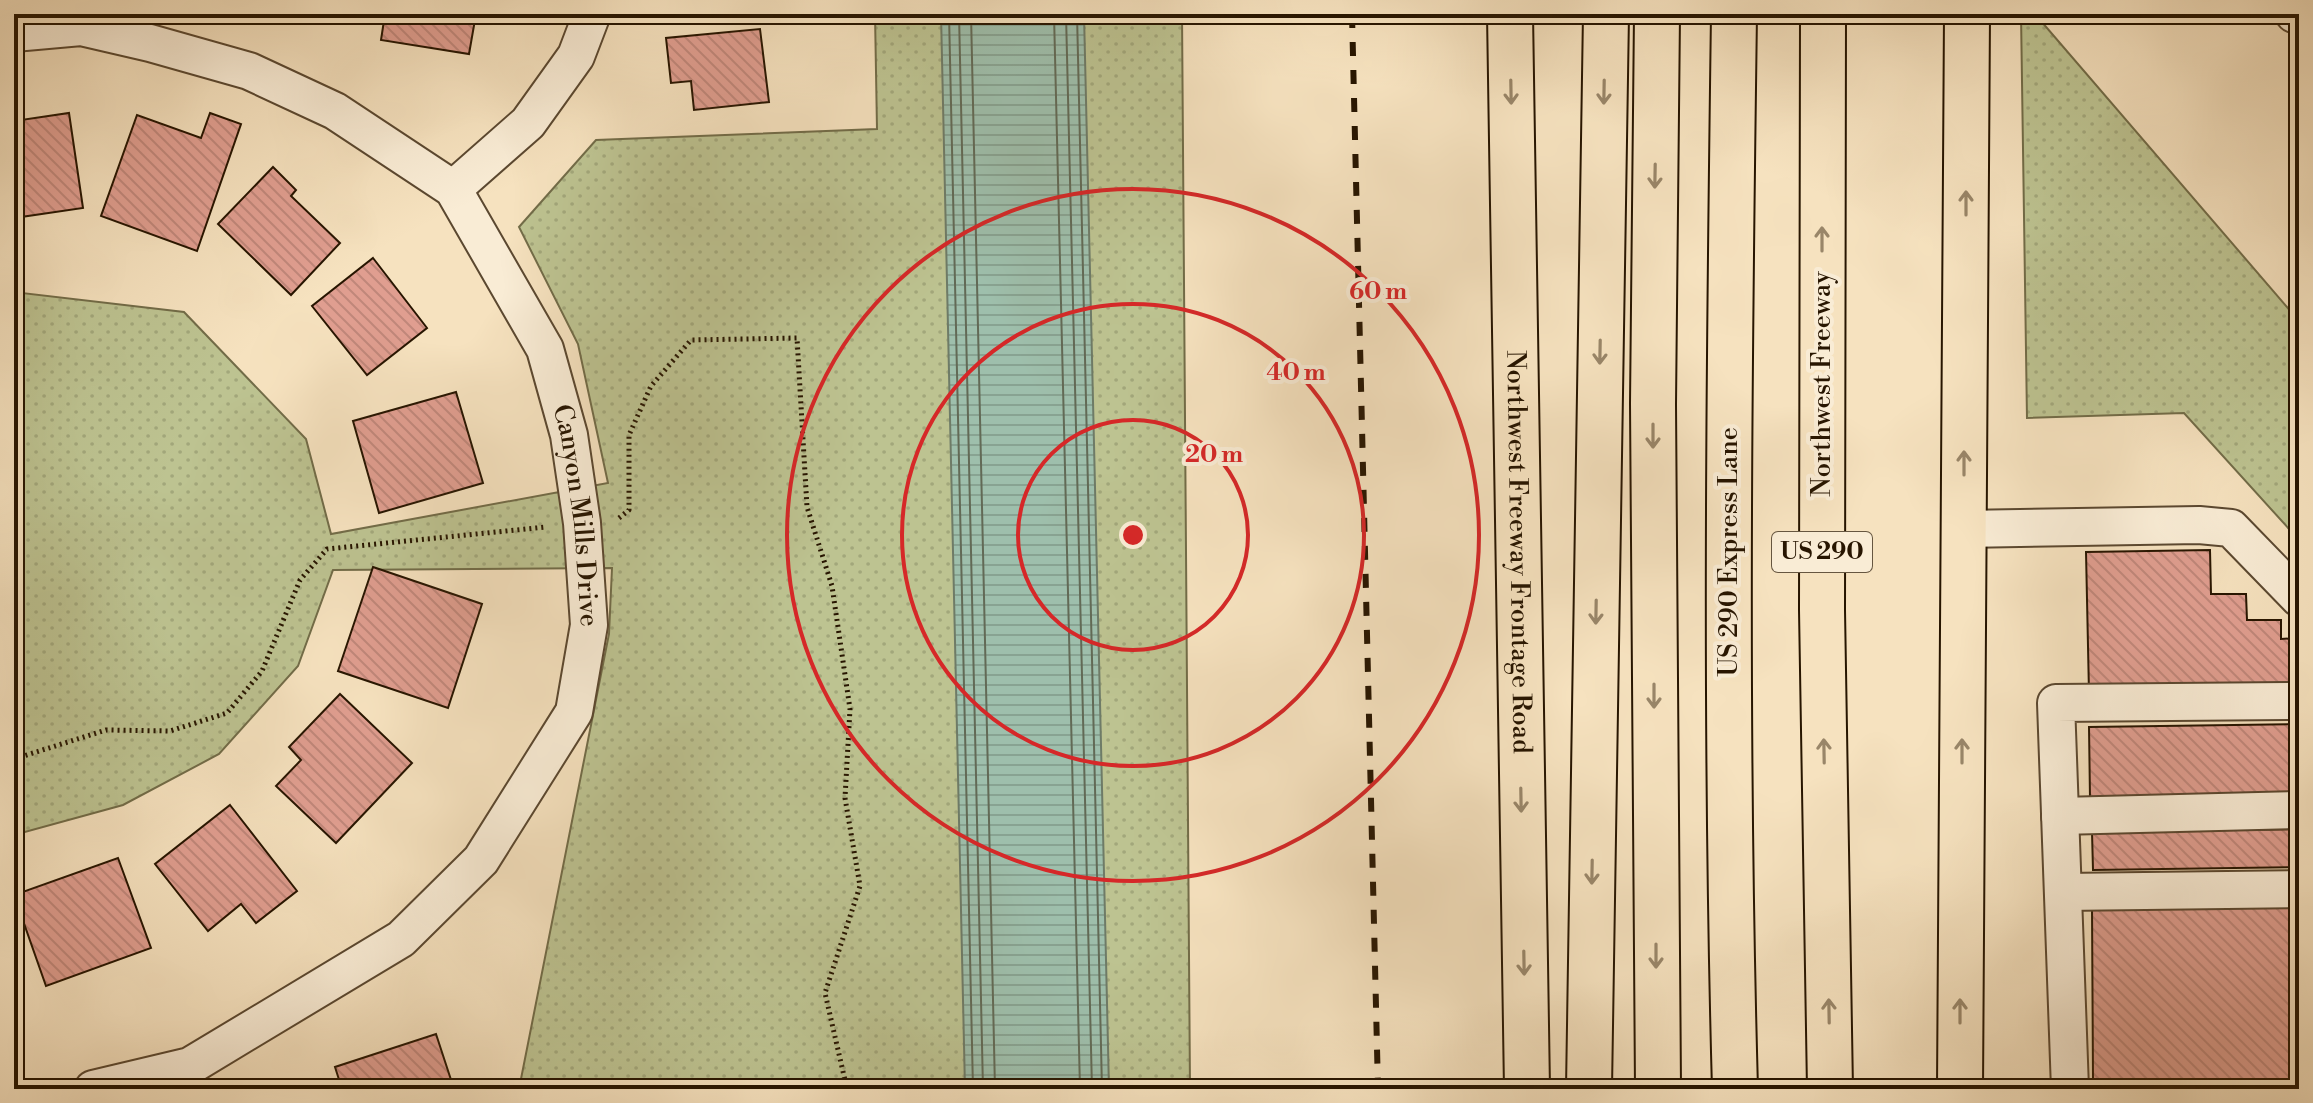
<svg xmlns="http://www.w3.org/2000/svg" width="2313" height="1103" font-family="'Libre Bodoni',serif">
<defs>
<pattern id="grass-dots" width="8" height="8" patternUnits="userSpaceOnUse" patternTransform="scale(2)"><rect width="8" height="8" fill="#bdc391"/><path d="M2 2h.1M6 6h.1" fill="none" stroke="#a2a77b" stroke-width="1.8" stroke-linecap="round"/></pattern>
<pattern id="water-rules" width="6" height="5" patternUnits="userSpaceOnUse" patternTransform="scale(2)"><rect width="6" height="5" fill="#9ebfac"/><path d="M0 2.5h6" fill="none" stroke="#88a392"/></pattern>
<pattern id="building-back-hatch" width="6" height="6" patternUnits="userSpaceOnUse" patternTransform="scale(2)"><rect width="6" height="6" fill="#e09e90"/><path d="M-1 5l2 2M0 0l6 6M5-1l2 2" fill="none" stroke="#c0877a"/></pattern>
</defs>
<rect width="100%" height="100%" fill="#f6e2bf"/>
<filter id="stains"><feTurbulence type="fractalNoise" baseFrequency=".0025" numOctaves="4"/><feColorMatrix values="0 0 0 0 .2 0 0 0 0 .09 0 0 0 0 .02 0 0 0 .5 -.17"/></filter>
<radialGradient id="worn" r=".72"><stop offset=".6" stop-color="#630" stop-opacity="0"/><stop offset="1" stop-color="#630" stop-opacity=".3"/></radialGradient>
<path fill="url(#grass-dots)" stroke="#726c48" stroke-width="2" d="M875,14H1182L1190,1089H519L609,634L612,568L333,570L298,666L219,754L123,805L14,835V292L184,312L306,439L331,534L608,483L578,344L519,227L596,140L877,129Z
M2021,14H2035L2299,321V540L2184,413L2027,418Z"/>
<path fill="url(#water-rules)" stroke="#6e7b67" stroke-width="2" d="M941,14H1084L1109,1089H965Z"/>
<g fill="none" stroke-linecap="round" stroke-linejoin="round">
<path stroke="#626a56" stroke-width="2" d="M949,14L973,1089
M959,14L983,1089
M971,14L995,1089
M1054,14L1080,1089
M1066,14L1092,1089
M1077,14L1102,1089"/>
</g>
<path fill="url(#building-back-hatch)" stroke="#271500" stroke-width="2" d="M385,14H476L469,54L381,40Z
M760,29L769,102L694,110L691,81L671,83L666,38Z
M69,113L83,208L14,218V121Z
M210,113L241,124L197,251L101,216L137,115L201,138Z
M273,167L296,190L291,196L340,243L291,295L218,224Z
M373,258L427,328L367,375L312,306Z
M456,392L483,483L379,513L353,421Z
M2210,550L2211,594H2246L2247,620H2281V639L2299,638V690L2089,693L2086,552Z
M373,567L482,604L448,708L338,671Z
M340,694L412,763L336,843L276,786L301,760L289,747Z
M2299,724V796L2090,798L2089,727Z
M230,805L297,891L256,923L241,904L208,931L155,864Z
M2299,829V867L2093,870L2092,832Z
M118,858L151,948L46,986L14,895Z
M2092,907H2299V1080L2093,1079Z
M436,1034L454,1089H342L335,1067Z"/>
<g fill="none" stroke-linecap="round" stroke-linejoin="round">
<g stroke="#5b4830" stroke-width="40">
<g id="minor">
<path d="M2294,14L2299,16"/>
<path id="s1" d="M14,33L81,27L150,43L249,71L335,111L453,189L545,349L569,435L582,523L589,625L574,712L481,860L401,939L190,1066L93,1089"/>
<path d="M453,189L528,123L576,56L592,14"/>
<path d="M1963,529L2199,525L2231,528L2299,598"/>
<path d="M2060,816L2299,810"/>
<path d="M2063,892L2299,889"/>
<path d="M2070,1089L2056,703L2299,701"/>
</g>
</g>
<g stroke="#271500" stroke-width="48">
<g id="major">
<path id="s2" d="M1510,14L1527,1089"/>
<path d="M1960,1089L1967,14"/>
</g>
</g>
<g stroke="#271500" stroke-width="48">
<path id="highway" d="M1657,14L1653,404L1658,1089
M1734,14C1729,372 1725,731 1735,1089
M1823,14L1822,610L1830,1089
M1589,1089L1606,14"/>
</g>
<path stroke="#271500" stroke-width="5" stroke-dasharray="2 4" stroke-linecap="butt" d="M619,518L629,510V435L651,386L691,340L797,338L807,507L832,586L850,709L845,798L860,886L825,993L847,1089
M14,759L106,730L170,731L227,713L262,671L300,580L327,549L546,527"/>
<use href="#minor" stroke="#f9ecd5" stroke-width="36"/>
<use href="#major" stroke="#f6e2bf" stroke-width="44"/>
<use href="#highway" stroke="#f6e2bf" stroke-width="44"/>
<path stroke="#271500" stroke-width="6" stroke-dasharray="14 14" stroke-linecap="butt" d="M1352,14L1378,1089"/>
</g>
<defs><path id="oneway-shaft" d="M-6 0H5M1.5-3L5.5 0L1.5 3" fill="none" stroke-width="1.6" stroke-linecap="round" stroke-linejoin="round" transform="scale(2)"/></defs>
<g stroke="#998669">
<use href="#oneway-shaft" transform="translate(1511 92) rotate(89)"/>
<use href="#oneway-shaft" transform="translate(1604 92) rotate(91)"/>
<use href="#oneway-shaft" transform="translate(1655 176) rotate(91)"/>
<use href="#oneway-shaft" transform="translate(1966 203) rotate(-90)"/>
<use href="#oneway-shaft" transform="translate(1822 239) rotate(-90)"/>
<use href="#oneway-shaft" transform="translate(1600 352) rotate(91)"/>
<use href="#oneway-shaft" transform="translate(1653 436) rotate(90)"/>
<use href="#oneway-shaft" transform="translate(1964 463) rotate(-90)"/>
<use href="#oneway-shaft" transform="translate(1596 612) rotate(91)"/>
<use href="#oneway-shaft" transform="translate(1654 696) rotate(90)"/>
<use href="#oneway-shaft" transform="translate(1824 751) rotate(-91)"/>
<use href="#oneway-shaft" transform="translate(1962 751) rotate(-90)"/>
<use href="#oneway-shaft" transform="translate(1521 800) rotate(89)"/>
<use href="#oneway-shaft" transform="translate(1592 872) rotate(91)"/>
<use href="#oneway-shaft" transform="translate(1656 956) rotate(90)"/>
<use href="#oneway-shaft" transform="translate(1524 963) rotate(89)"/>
<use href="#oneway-shaft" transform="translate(1829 1011) rotate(-91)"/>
<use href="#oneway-shaft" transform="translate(1960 1011) rotate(-90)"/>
</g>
<g fill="none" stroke="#d62828" stroke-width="4">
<circle cx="1133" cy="535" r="115"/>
<circle cx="1133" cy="535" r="231"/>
<circle cx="1133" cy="535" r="346"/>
</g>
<g text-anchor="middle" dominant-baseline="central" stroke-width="8" stroke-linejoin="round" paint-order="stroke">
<rect fill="#f9ecd5" stroke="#665640" stroke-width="2" x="1772" y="532" width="100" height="40" rx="6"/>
<g font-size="24" font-weight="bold" fill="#271500">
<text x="1822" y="552">US 290</text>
</g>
<g font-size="26" fill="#271500" stroke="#f9ecd5">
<text transform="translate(1822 384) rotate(-90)">Northwest Freeway</text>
<text stroke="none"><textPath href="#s1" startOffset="832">Canyon Mills Drive</textPath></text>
<text stroke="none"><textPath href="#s2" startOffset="538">Northwest Freeway Frontage Road</textPath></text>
<text transform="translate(1729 552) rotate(-90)">US 290 Express Lane</text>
</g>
</g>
<circle cx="1133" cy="535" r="12" fill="#d62828" stroke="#f9ecd5" stroke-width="4"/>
<g font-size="24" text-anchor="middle" font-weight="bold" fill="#d62828" stroke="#f9ecd5" stroke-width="8" stroke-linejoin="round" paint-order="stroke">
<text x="1378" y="299">60 m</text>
<text x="1296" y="380">40 m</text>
<text x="1214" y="462">20 m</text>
</g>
<rect width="2313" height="1103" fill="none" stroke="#f6e2bf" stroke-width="48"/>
<rect x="16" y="16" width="2281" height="1071" fill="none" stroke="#271500" stroke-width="4"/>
<rect x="24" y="24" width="2265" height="1055" fill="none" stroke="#271500" stroke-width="2"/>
<rect width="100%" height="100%" filter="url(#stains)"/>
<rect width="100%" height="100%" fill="url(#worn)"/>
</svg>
